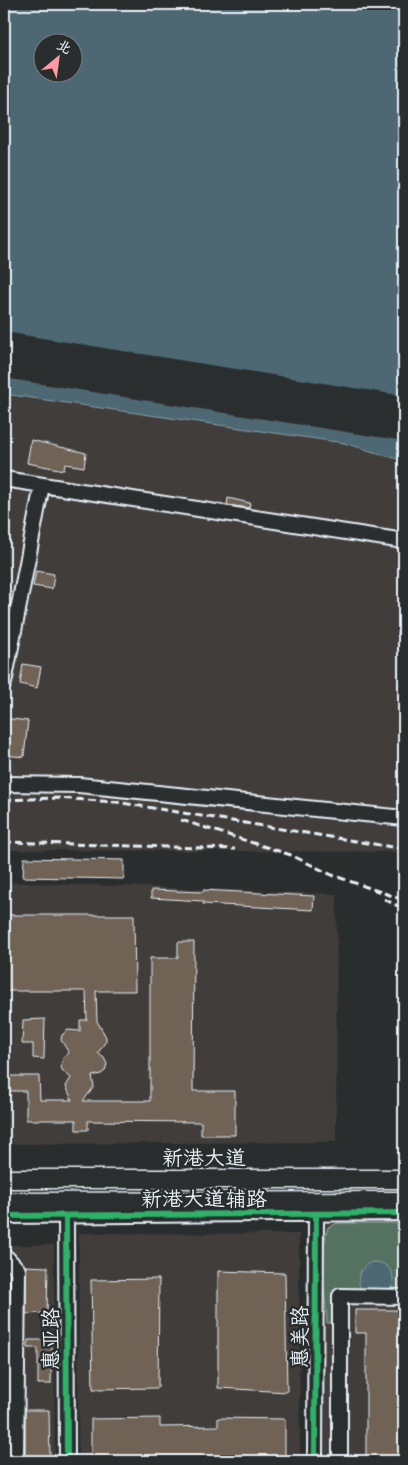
<svg xmlns="http://www.w3.org/2000/svg" width="408" height="1465" font-family="Itim,'LXGW WenKai TC',sans-serif">
<rect width="100%" height="100%" fill="#2a2d2e"/>
<filter id="ink" filterUnits="userSpaceOnUse"><feTurbulence type="fractalNoise" baseFrequency=".02" numOctaves="2"/><feDisplacementMap in="SourceGraphic" scale="10" xChannelSelector="R" yChannelSelector="G"/><feConvolveMatrix kernelMatrix="1 2 1 2 8 2 1 2 1" color-interpolation-filters="sRGB"/></filter>
<g filter="url(#ink)">
<path fill="#3f3d3a" d="M4,326L404,391V852L4,850Z
M4,882L337,894L336,1142L4,1144Z
M330,1219H404V1461H323L319,1269L323,1225Z
M79,1233L299,1234L300,1461H78Z
M4,1245H54L55,1461H4Z"/>
<path fill="#557161" stroke="#9eb1ac" d="M338,1223H404V1291H342L336,1323H327C325,1292 319,1257 328,1227Z"/>
<path fill="#4e6773" stroke="#8c9ea8" fill-rule="evenodd" d="M4,4H404V461L344,443L4,394ZM42,42H72V72H42Z
M372,1262C389,1261 398,1275 390,1290H362C355,1279 359,1267 372,1262Z"/>
<path fill="#2a2d2e" d="M4,332L404,396V441L4,378Z"/>
<path fill="#706356" stroke="#e8f1f8" d="M31,440L86,453L84,467L65,464L64,470L27,463Z
M228,498L250,503L249,508L227,505Z
M36,571L54,574L52,589L33,586Z
M23,664L41,667L37,688L20,684Z
M4,718L28,721L24,757L4,755Z
M24,858L124,860V879L23,877Z
M151,890L203,892V890L314,896L313,910L203,904V901L151,898Z
M4,915H134L135,991H96L97,1021L106,1037V1041L98,1053L104,1058L107,1064L105,1071L101,1074L92,1076L94,1087L83,1101H150V958H178V942H194L193,1091H235V1135H201V1122L88,1121V1130H76V1120H26V1091H4V1076H39L40,1100H72L66,1086L71,1078L62,1070L61,1066L63,1058L69,1053L61,1040L62,1035L68,1030L80,1031V1020H87L86,991H4Z
M45,1019L44,1059L33,1058V1044H22L23,1020Z
M26,1266L48,1267L47,1313L26,1314Z
M218,1271L285,1273L287,1392L218,1388Z
M159,1279L158,1388L93,1389L91,1280Z
M355,1310H404V1461H366V1333H355Z
M28,1340H52L51,1384H38V1348H28Z
M4,1410H8L7,1461H4Z
M25,1410H49L50,1461H25Z
M160,1418V1427L218,1426V1418L285,1419V1461H91V1419Z"/>
<g fill="none" stroke-linecap="round" stroke-linejoin="round">
<g stroke="#e8f1f8" stroke-width="18">
<path id="minor" d="M4,479L404,541
M4,683L42,485
M4,784L79,785L404,818
M4,1216L404,1213
M66,1216L67,1461
M4,1258H7L18,1270L16,1461
M315,1461L316,1214
M340,1461V1296L404,1297"/>
</g>
<g stroke="#e8f1f8" stroke-width="21">
<path id="major" d="M4,1179H404
M4,1202L404,1201"/>
</g>
<use href="#minor" stroke="#2a2d2e" stroke-width="14"/>
<use href="#major" stroke="#2a2d2e" stroke-width="18"/>
<path stroke="#e8f1f8" stroke-width="3" stroke-dasharray="8 4" stroke-linecap="butt" d="M4,800L56,798L116,802L404,849
M181,820L291,855L332,875L404,900
M4,842L235,849
M384,899L404,909"/>
<g stroke="#2a2d2e" stroke-width="9">
<path id="cycleway" d="M4,1216L404,1213
M66,1216L67,1461
M315,1461L316,1214"/>
</g>
<use href="#cycleway" stroke="#2db169" stroke-width="6"/>
</g>
</g>
<g text-anchor="middle" dominant-baseline="central" stroke-width="5" stroke-linejoin="round" paint-order="stroke">
<g font-size="21" fill="#e8f1f8" stroke="#2a2d2e">
<text x="204" y="1157">新港大道</text>
<text x="204" y="1198">新港大道辅路</text>
<text transform="translate(299 1337) rotate(-90)">惠美路</text>
<text transform="translate(50 1339) rotate(-90)">惠亚路</text>
</g>
</g>
<rect width="408" height="1465" fill="none" stroke="#2a2d2e" stroke-width="20"/>
<rect x="10" y="10" width="388" height="1445" fill="none" stroke="#e8f1f8" stroke-width="2" filter="url(#ink)"/>
<g transform="translate(58 58) rotate(29)"><circle r="24" fill="#2a2d2e" stroke="#767b7f"/>
<path d="M0-4L9 19L0 12L-9 19Z" fill="#ff9aa2"/>
<text y="-8" font-size="14" font-weight="bold" text-anchor="middle" fill="#e8f1f8">北</text>
</g>
</svg>
